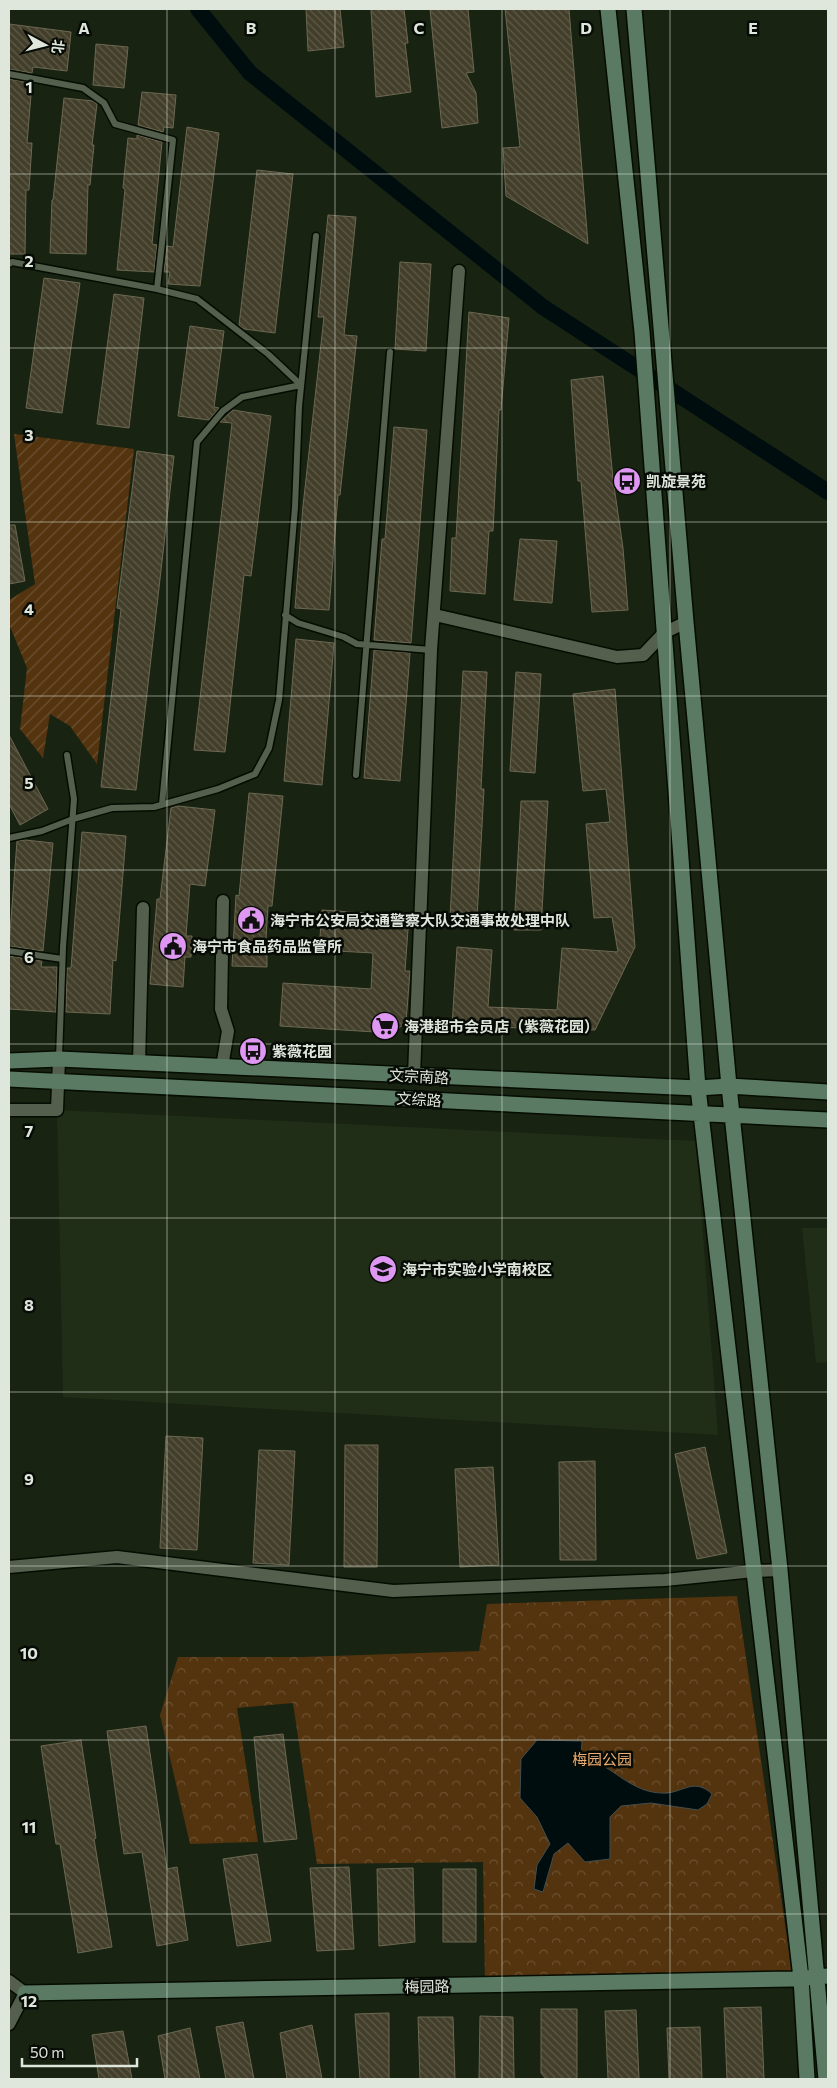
<svg xmlns="http://www.w3.org/2000/svg" width="837" height="2088" font-family="Commissioner,'Noto Sans SC',sans-serif">
<defs>
<pattern id="forest-crowns" width="20" height="18" patternUnits="userSpaceOnUse" patternTransform="scale(1.25)"><rect width="20" height="18" fill="#54330f"/><path d="M2 6a3 3 0 1 1 6 0M12 15a3 3 0 1 1 6 0" fill="none" stroke="#6c5131"/></pattern>
<pattern id="garden-furrows" width="10" height="10" patternUnits="userSpaceOnUse" patternTransform="scale(1.25)"><rect width="10" height="10" fill="#54330f"/><path d="M-1 1l2-2M0 10L10 0M9 11l2-2" fill="none" stroke="#6c5131"/></pattern>
<pattern id="building-back-hatch" width="6" height="6" patternUnits="userSpaceOnUse" patternTransform="scale(1.25)"><rect width="6" height="6" fill="#423e2a"/><path d="M-1 5l2 2M0 0l6 6M5-1l2 2" fill="none" stroke="#5d5a48"/></pattern>
</defs>
<rect width="100%" height="100%" fill="#192312"/>
<path fill="#202d17" d="M57,1110L696,1141L718,1435L63,1397Z
M802,1228H828V1362L816,1363Z"/>
<path fill="url(#forest-crowns)" d="M737,1596L793,1979L485,1985L483,1862L317,1864L293,1703L237,1708L258,1842L190,1844L160,1715L178,1657H303L479,1651L487,1604Z"/>
<path fill="url(#garden-furrows)" d="M14,434L134,449L97,764L70,726L50,714L43,758L20,729L27,668L9,624V600L35,584Z"/>
<path fill="#000d0f" stroke="#434e4c" d="M537,1740L582,1741L581,1756C588,1759 596,1761 602,1765C622,1777 637,1792 661,1793C681,1795 693,1776 712,1794L707,1804L698,1810L651,1803L621,1806L610,1817V1859L585,1862L568,1843L554,1854L543,1892L534,1889L537,1865L550,1844L537,1817L520,1798L521,1759Z"/>
<g fill="none" stroke-linecap="round" stroke-linejoin="round">
<path stroke="#000d0f" stroke-width="16" d="M198,9L250,73L543,307L828,492"/>
</g>
<path fill="url(#building-back-hatch)" stroke="#6c6852" d="M306,9H340L344,47L308,51Z
M371,9H404L408,43H405L411,92L376,97Z
M430,9H468L474,72L466,73L476,93L478,123L442,128Z
M505,9H569L588,244L506,196L503,148L520,147Z
M9,24L71,32L67,71L33,67L32,73L9,69Z
M96,44L128,47L124,88L93,85Z
M9,79L32,83L27,143H32L29,190H26L25,254H9Z
M142,92L176,95L173,128L164,127L163,132L138,125Z
M64,98L93,101L97,104L92,145H94L90,185H88L86,254L50,253L52,200H53Z
M187,127L219,133L200,286L168,284L170,272H164L167,246L173,247Z
M137,135L162,142L152,244L157,245L154,272L117,270L125,189L123,188L128,138L137,139Z
M257,170L293,174L275,333L244,329L239,325Z
M328,215L356,217L344,335L357,336L340,495H338L329,610L295,608L303,506L324,317H318Z
M400,262L431,264L426,351L395,349Z
M44,278L80,283L62,413L26,408Z
M114,294L144,298L129,428L97,424Z
M469,312L509,318L501,410H499L493,531H489L485,594L450,591L452,538H456Z
M190,326L224,331L214,407L219,408L209,420L178,416Z
M603,376L613,479L623,548L628,610L592,612L581,481H578L571,380Z
M233,410L271,416L251,576L244,575L225,752L194,750L232,423L220,422Z
M394,427L427,430L411,643L374,640L382,539H385Z
M137,451L174,456L136,790L101,787L121,609L117,608Z
M9,525H15L25,581L9,584Z
M520,539L557,541L552,603L514,600Z
M296,639L334,643L322,785L284,781Z
M374,650L410,653L400,781L364,778Z
M463,671L487,672L481,789H484L477,918H450Z
M516,672L541,674L535,773L510,771Z
M615,689L635,947L595,1030L452,1026L457,947L492,950L488,1007L557,1010L562,948L618,952L612,917L594,918L586,824L610,822L606,789L583,791L573,694Z
M9,735L48,809L20,825L9,804Z
M249,793L283,796L272,906H268L265,955H267V967L232,966L236,895L239,896Z
M521,801H548L541,930H514Z
M178,806L215,810L205,886L190,884L186,936H192L191,957H185L183,987L150,984L157,899H160L171,808Z
M82,832L126,836L116,961L113,960L110,1014L66,1012L67,968H71Z
M25,840L53,843L43,951L9,946L17,841Z
M322,910L409,916L405,971H410L406,1023L391,1033L280,1026L283,983L371,989L373,953L319,950Z
M9,956L42,961L41,967H57L56,1012L9,1009Z
M166,1436L203,1438L197,1550L160,1548Z
M345,1445H378L377,1567H344Z
M705,1447L727,1553L697,1559L675,1454Z
M259,1450L295,1451L289,1565L253,1563Z
M595,1461L596,1560H560L559,1462Z
M493,1467L499,1565L460,1567L455,1469Z
M146,1726L167,1869L177,1867L188,1940L157,1946L142,1852L124,1854L107,1731Z
M283,1734L297,1839L264,1842L254,1737Z
M81,1740L96,1838L94,1839L112,1947L78,1953L60,1844H56L41,1746Z
M257,1854L271,1941L237,1946L223,1859Z
M349,1867L354,1949L317,1951L310,1868Z
M413,1868L415,1942L379,1946L377,1869Z
M443,1869H476V1942H443Z
M761,2007L764,2079H727L724,2008Z
M541,2009H577V2079H546L541,2073Z
M636,2010L639,2079H608L605,2011Z
M389,2013V2079H360L355,2014Z
M480,2016L513,2017L514,2079H479Z
M418,2017H453L455,2079H420Z
M243,2022L254,2079H226L216,2027Z
M312,2025L322,2079H287L280,2033Z
M700,2027L702,2079H669L667,2028Z
M190,2028L200,2079H165L158,2036Z
M123,2031L132,2079H99L92,2035Z"/>
<g fill="none" stroke-linecap="round" stroke-linejoin="round">
<g stroke="#050c01" stroke-width="9">
<path id="lane" d="M9,74L83,88L104,103L115,124L173,140L157,289
M9,264L12,262L157,289L197,299L268,354L301,385
M285,615L298,623L344,637L357,644L431,650
M356,775L390,352
M162,804L197,442L223,411L242,397L301,385
M9,838L42,831L73,819L112,808L154,807L218,789L255,774L269,748L279,700L295,507L299,407L316,236
M9,951L62,959
M59,1058L63,947L74,799L67,755"/>
</g>
<g stroke="#050c01" stroke-width="15">
<path id="street" d="M435,615L617,657L643,655L664,633L686,622
M139,1063L143,908
M222,1067L228,1031L221,1009L223,901
M414,1075L431,650L459,271
M9,1110H57L59,1059
M9,1567L117,1557L393,1591L665,1580L754,1571L780,1570
M9,1981L25,1993L9,2024"/>
</g>
<g stroke="#050c01" stroke-width="18">
<path id="secondary" d="M608,9L642,332L698,1088L801,1978L807,2079
M634,9L686,622L729,1086L780,1570L826,2079
M9,1061L59,1059L698,1088L729,1086L828,1092
M9,1079L828,1120
M25,1993L793,1979L828,1976"/>
</g>
<use href="#lane" stroke="#545f4d" stroke-width="6"/>
<use href="#street" stroke="#545f4d" stroke-width="12"/>
<use href="#secondary" stroke="#5a7a64" stroke-width="15"/>
</g>
<path fill="none" stroke="#dfe6db" stroke-width="1" stroke-opacity="0.55" d="M167,9V2079M335,9V2079M502,9V2079M670,9V2079M9,174H828M9,348H828M9,522H828M9,696H828M9,870H828M9,1044H828M9,1218H828M9,1392H828M9,1566H828M9,1740H828M9,1914H828"/>
<defs>
<g id="bus-disc" transform="scale(1.4375)"><circle r="9.5" fill="#de98f2" stroke="#070b05"/><path d="M-5-6H5V4H4V6H2V4H-2V6H-4V4H-5ZM-3.5-4V0h7V-4ZM-3.5 1.2v1.5H-2V1.2ZM2 1.2v1.5H3.5V1.2Z" fill="#111"/></g>
<g id="civic-disc" transform="scale(1.4375)"><circle r="9.5" fill="#de98f2" stroke="#070b05"/><path d="M-.6-6.5H3V-4.5H.6V-3L4-1V1h2V6H-6V1h2V-1L-.6-3ZM-1.2 2.5V6h2.4V2.5Z" fill="#111"/></g>
<g id="supermarket-disc" transform="scale(1.4375)"><circle r="9.5" fill="#de98f2" stroke="#070b05"/><path d="M-6-5.5h2.5l.6 2H6L4.5 2H-2.5L-4.4-4H-6ZM-1.5 3.2a1.3 1.3 0 1 0 .1 0ZM3 3.2a1.3 1.3 0 1 0 .1 0Z" fill="#111"/></g>
<g id="school-disc" transform="scale(1.4375)"><circle r="9.5" fill="#de98f2" stroke="#070b05"/><path d="M0-5L7-2L0 1L-7-2ZM-4 1L0 2.5L4 1V4Q0 6-4 4Z" fill="#111"/></g>
</defs>
<g fill-rule="evenodd">
<use href="#bus-disc" x="627" y="481"/>
<use href="#civic-disc" x="251" y="920"/>
<use href="#civic-disc" x="173" y="946"/>
<use href="#supermarket-disc" x="385" y="1026"/>
<use href="#bus-disc" x="253" y="1051"/>
<use href="#school-disc" x="383" y="1269"/>
</g>
<g text-anchor="middle" dominant-baseline="central" stroke-width="5" stroke-linejoin="round" paint-order="stroke">
<g font-size="15" font-weight="bold" fill="#dfe6db" stroke="#070b05" text-anchor="start">
<text x="646" y="481">凯旋景苑</text>
<text x="270" y="920">海宁市公安局交通警察大队交通事故处理中队</text>
<text x="192" y="946">海宁市食品药品监管所</text>
<text x="404" y="1026">海港超市会员店（紫薇花园）</text>
<text x="272" y="1051">紫薇花园</text>
<text x="402" y="1269">海宁市实验小学南校区</text>
</g>
<g font-size="15" fill="#dfe6db" stroke="#070b05">
<text transform="translate(419 1076) rotate(3)">文宗南路</text>
<text transform="translate(419 1099) rotate(3)">文综路</text>
<text transform="translate(427 1986) rotate(-1)">梅园路</text>
</g>
<g font-size="15" fill="#eeaf74" stroke="#070b05">
<text x="602" y="1759">梅园公园</text>
</g>
</g>
<g font-size="16" text-anchor="middle" font-weight="bold" fill="#dfe6db" stroke="#070b05" stroke-width="5" stroke-linejoin="round" paint-order="stroke">
<text x="84" y="34">A</text>
<text x="251" y="34">B</text>
<text x="419" y="34">C</text>
<text x="586" y="34">D</text>
<text x="753" y="34">E</text>
<text x="29" y="93">1</text>
<text x="29" y="267">2</text>
<text x="29" y="441">3</text>
<text x="29" y="615">4</text>
<text x="29" y="789">5</text>
<text x="29" y="963">6</text>
<text x="29" y="1137">7</text>
<text x="29" y="1311">8</text>
<text x="29" y="1485">9</text>
<text x="29" y="1659">10</text>
<text x="29" y="1833">11</text>
<text x="29" y="2007">12</text>
</g>
<rect width="837" height="2088" fill="none" stroke="#dfe6db" stroke-width="20"/>
<g transform="translate(45 45) rotate(97)" stroke="#070b05" stroke-width="4" paint-order="stroke">
<path d="M0-4L9 19L0 12L-9 19Z" fill="#dfe6db"/>
<text y="-8" font-size="14" font-weight="bold" text-anchor="middle" fill="#dfe6db">北</text>
</g>
<path d="M22 2058v8h115v-8" fill="none" stroke="#dfe6db" stroke-width="2.5"/>
<text x="30" y="2058" font-size="15" fill="#dfe6db" stroke="#070b05" stroke-width="4" paint-order="stroke">50 m</text>
</svg>
